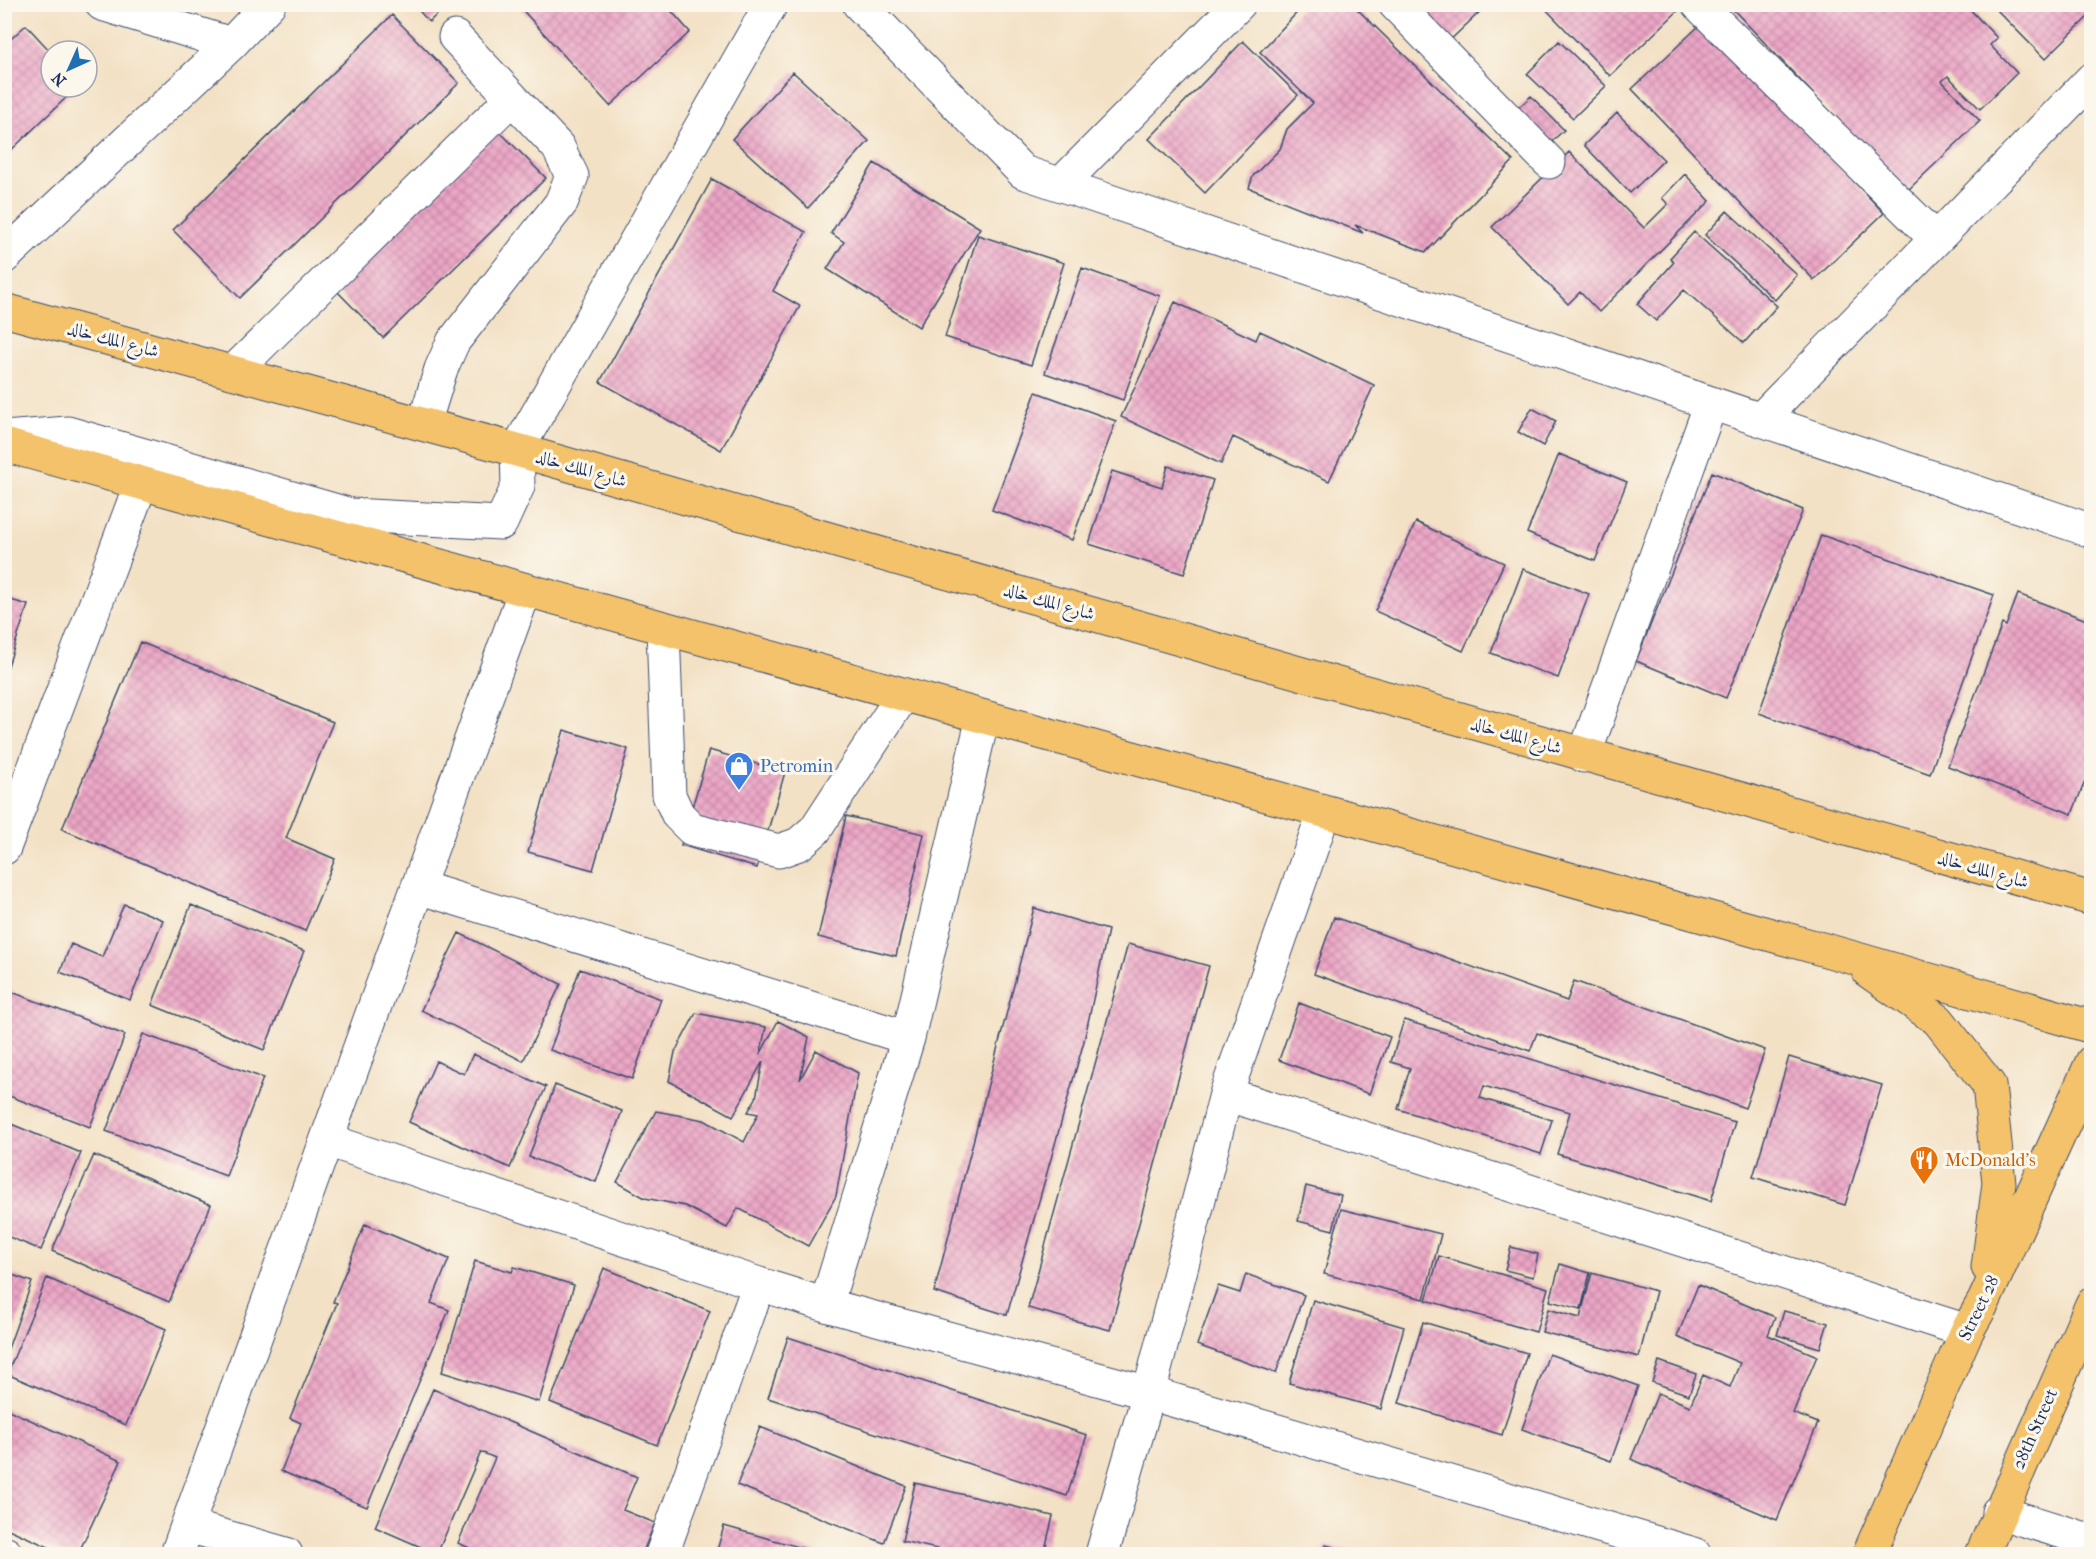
<svg xmlns="http://www.w3.org/2000/svg" width="2096" height="1559" font-family="'IM FELL French Canon',Amiri,serif">
<defs>
<pattern id="building-cross-hatch" width="8" height="8" patternUnits="userSpaceOnUse" patternTransform="scale(1.5)"><rect width="8" height="8" fill="#eda6c6"/><path d="M0 0l8 8M0 8l8-8" fill="none" stroke="#bf88a4"/></pattern>
</defs>
<rect width="100%" height="100%" fill="#fbf7ec"/>
<filter id="ink" filterUnits="userSpaceOnUse"><feTurbulence type="fractalNoise" baseFrequency=".0167" numOctaves="2"/><feDisplacementMap in="SourceGraphic" scale="12" xChannelSelector="R" yChannelSelector="G"/><feConvolveMatrix kernelMatrix="1 2 1 2 8 2 1 2 1" color-interpolation-filters="sRGB"/></filter>
<filter id="wash" filterUnits="userSpaceOnUse"><feTurbulence type="fractalNoise" baseFrequency=".008" numOctaves="4" result="noise"/><feDisplacementMap in="SourceGraphic" scale="24" xChannelSelector="R" yChannelSelector="G"/><feGaussianBlur stdDeviation="1.35" result="paint"/><feColorMatrix in="noise" values="0 0 0 0 0 0 0 0 0 0 0 0 0 0 0 0 0 1.4 0 .05"/><feComposite in="paint" operator="in"/></filter>
<g filter="url(#wash)">
<rect width="100%" height="100%" fill="#f3e1c5"/>
<g id="blocks">
<path fill="url(#building-cross-hatch)" d="M413,4H448L429,22Z
M517,4H665L690,32L610,106Z
M1305,4H1352L1513,161L1426,252L1355,225L1363,233L1249,188L1253,176L1280,149L1287,129L1313,103L1260,52Z
M1404,4H1488L1444,46Z
M1541,4H1678L1681,8L1610,76Z
M1728,4H1965L1997,38L1990,45L2017,73L1980,109L1948,76L1942,81L1980,121L1906,192Z
M1991,4H2092V13L2045,59Z
M392,15L459,83L240,298L173,230Z
M1702,23L1884,213L1814,280L1632,89Z
M26,25L51,52V87H65L71,93L4,157V45Z
M1243,41L1298,95L1205,193L1149,139Z
M1559,41L1606,86L1573,118L1527,74Z
M793,72L869,141L808,208L732,139Z
M1531,96L1564,130L1549,144L1516,110Z
M1617,113L1664,160L1630,193L1584,145Z
M494,126L546,178L383,338L332,286Z
M1569,152L1644,228L1668,204L1662,198L1685,174L1710,201L1599,312L1580,292L1568,304L1492,227Z
M874,163L980,228L919,327L827,269L844,242L831,233Z
M712,179L806,232L773,291L800,306L721,450L600,382Z
M1727,211L1797,275L1775,300L1705,235Z
M1694,232L1777,306L1744,343L1684,290L1656,321L1637,304L1674,262L1670,258Z
M978,235L1064,263L1031,365L945,337Z
M1082,268L1160,296L1123,400L1045,373Z
M1175,302L1256,340L1260,331L1374,385L1329,481L1233,437L1221,464L1121,417Z
M1036,392L1116,421L1072,540L992,510Z
M1532,408L1556,421L1543,446L1518,432Z
M1559,454L1627,482L1595,561L1527,533Z
M1168,466L1213,480L1184,574L1089,544L1112,471L1162,487Z
M1712,472L1803,510L1726,698L1636,661Z
M1416,522L1504,563L1463,651L1375,611Z
M1821,535L1994,595L1930,774L1759,713Z
M1523,569L1589,594L1558,678L1491,653Z
M2018,594L2092,622V763L2072,814L1948,766L2002,624L2006,626Z
M4,598L28,605L5,675H4Z
M140,642L333,722L286,838L335,859L305,931L62,829Z
M564,730L628,749L593,870L528,852Z
M709,750L785,772L757,868L681,845Z
M846,816L924,834L896,956L818,937Z
M124,904L163,920L130,1000L60,972L71,944L102,957Z
M191,905L304,951L264,1050L152,1005Z
M1034,908L1108,930L1084,1041L1007,1315L934,1292Z
M1334,917L1567,1001L1574,981L1765,1050L1745,1108L1537,1033L1530,1051L1314,974Z
M459,933L561,984L523,1061L421,1010Z
M1128,944L1209,966L1110,1330L1028,1308Z
M580,969L661,999L632,1079L550,1050Z
M4,989L125,1035L90,1127L4,1094Z
M1299,1003L1390,1037L1369,1094L1279,1060Z
M696,1013L766,1027L760,1055L778,1021L809,1037L800,1080L816,1050L858,1073L836,1196L808,1246L738,1208L727,1228L685,1206L645,1198L617,1182L656,1111L704,1120L744,1142L758,1114L748,1112L756,1098L763,1061L733,1116L669,1081L675,1052Z
M1404,1020L1735,1122L1711,1201L1557,1154L1570,1112L1484,1086L1480,1098L1552,1120L1541,1154L1398,1109L1410,1068L1391,1062Z
M143,1034L263,1078L226,1176L106,1131Z
M473,1054L546,1087L510,1168L409,1122L436,1061L464,1074Z
M1789,1057L1882,1085L1845,1205L1753,1177Z
M555,1085L622,1111L596,1182L529,1157Z
M4,1121L81,1153L41,1250L4,1235Z
M94,1155L211,1205L169,1302L52,1251Z
M1306,1186L1341,1195L1333,1230L1298,1221Z
M1341,1209L1441,1234L1424,1299L1324,1274Z
M365,1224L449,1259L431,1303L449,1310L367,1507L281,1471L301,1423L290,1418L337,1303L333,1302Z
M1511,1247L1538,1254L1533,1277L1505,1270Z
M1439,1256L1548,1288L1536,1332L1426,1300Z
M475,1261L512,1272L514,1267L574,1285L539,1402L442,1372Z
M1560,1264L1590,1273L1581,1309L1550,1301Z
M604,1268L710,1311L657,1445L550,1402Z
M4,1272L32,1282L5,1357H4Z
M1592,1273L1656,1291L1639,1357L1542,1332L1548,1309L1580,1318Z
M1246,1274L1304,1295L1276,1373L1197,1345L1218,1286L1240,1293Z
M47,1278L166,1329L126,1425L7,1374Z
M1698,1285L1775,1317L1768,1335L1817,1356L1793,1413L1818,1423L1777,1520L1631,1459L1658,1393L1690,1406L1703,1375L1730,1387L1740,1363L1677,1337Z
M1313,1300L1404,1327L1381,1409L1289,1383Z
M1784,1311L1828,1323L1820,1348L1777,1335Z
M1423,1322L1527,1353L1502,1435L1399,1403Z
M788,1337L1087,1435L1067,1496L768,1398Z
M1549,1354L1638,1386L1611,1461L1522,1429Z
M1659,1361L1696,1374L1689,1395L1652,1382Z
M433,1389L637,1477L623,1510L655,1523L642,1554H484L458,1543L495,1458L481,1452L437,1554L375,1527Z
M4,1408L121,1461L78,1554H64L4,1527Z
M760,1427L906,1486L884,1543L737,1485Z
M915,1483L1053,1516L1044,1554H958L902,1541Z
M724,1526L824,1554H716Z
M1326,1545L1361,1554H1323Z"/>
</g>
</g>
<g filter="url(#ink)">
<use href="#blocks" fill-opacity="0" stroke="#3b4a6d" stroke-width="1.5"/>
<g fill="none" stroke-linecap="round" stroke-linejoin="round">
<g stroke="#3b4a6d" stroke-width="35">
<path id="minor" d="M102,4L231,44
M859,4L1023,172L2092,531
M1395,4L1549,162
M1698,4L1936,239
M1061,184L1239,4
M4,257L231,44L269,4
M233,372L512,98
M1761,419L2092,79
M424,424L441,369L453,342L561,203L572,176L558,147L455,37
M4,438L68,433L351,515L501,523L518,486L517,450L771,4
M663,628L669,795L678,815L692,829L779,851L799,844L815,830L903,695
M1584,756L1711,403
M4,848L141,483
M418,887L908,1038
M1226,1094L1967,1331
M327,1140L759,1284
M826,1305L1149,1393L1694,1554
M1998,1512L2092,1541
M188,1526L286,1554
M4,1554H6
M177,1554L525,590
M662,1554L759,1284L826,1305L908,1038L983,717
M1102,1554L1149,1393L1226,1094L1324,812"/>
</g>
<g stroke="#3b4a6d" stroke-width="35">
<path id="major" d="M4,310L517,450L2092,899
M4,445L1847,956L2092,1027
M1868,971L1938,1020L1989,1085L1999,1183L1988,1267
M1869,1554L1967,1331L1984,1301L2092,1062
M1982,1554L2092,1304"/>
</g>
<use href="#minor" stroke="#fff" stroke-width="33"/>
<use href="#major" stroke="#f3c26a" stroke-width="33"/>
</g>
</g>
<defs>
<g id="shop-pin" transform="scale(1.5)"><path d="M0 17L-7.5 6A9.5 9.5 0 1 1 7.5 6Z" fill="#3f7fe0" stroke="#fbf7ec"/><path d="M-5-2.5h2.3a2.7 3.5 0 0 1 5.4 0H5L5.5 6h-11ZM-1.5-2.5h3a1.5 2.3 0 0 0-3 0Z" fill="#fff"/></g>
<g id="restaurant-pin" transform="scale(1.5)"><path d="M0 17L-7.5 6A9.5 9.5 0 1 1 7.5 6Z" fill="#e8710a" stroke="#fbf7ec"/><path d="M-5-6h1v4h1v-4h1v4h1v-4h1v5L-1.5 .5V6h-2V.5L-5-1ZM5-6V6H3V1.5H1.5Q1.5-4 5-6Z" fill="#fff"/></g>
</defs>
<g fill-rule="evenodd">
<use href="#shop-pin" x="739" y="766"/>
<use href="#restaurant-pin" x="1924" y="1160"/>
</g>
<g text-anchor="middle" dominant-baseline="central" stroke-width="6" stroke-linejoin="round" paint-order="stroke">
<g font-size="18" fill="#1b2f5e" stroke="#fbf7ec">
<text transform="translate(113 340) rotate(15)">شارع الملك خالد</text>
<text transform="translate(581 469) rotate(16)">شارع الملك خالد</text>
<text transform="translate(1049 602) rotate(16)">شارع الملك خالد</text>
<text transform="translate(1516 736) rotate(16)">شارع الملك خالد</text>
<text transform="translate(1983 870) rotate(16)">شارع الملك خالد</text>
<text transform="translate(1979 1308) rotate(-64)">Street 28</text>
<text transform="translate(2035 1429) rotate(-66)">28th Street</text>
</g>
<g font-size="18" fill="#366cbe" stroke="#fbf7ec" text-anchor="start">
<text x="760" y="766">Petromin</text>
</g>
<g font-size="18" fill="#c56008" stroke="#fbf7ec" text-anchor="start">
<text x="1945" y="1160">McDonald's</text>
</g>
</g>
<rect width="2096" height="1559" fill="none" stroke="#fbf7ec" stroke-width="24"/>
<g transform="translate(69 69) rotate(225)"><circle r="28" fill="#fbf7ec" stroke="#a1a7b3" stroke-width="1.5"/>
<path d="M0-4.5L10 22L0 15L-10 22Z" fill="#1f6fb2"/>
<text y="-9" font-size="16" font-weight="bold" text-anchor="middle" fill="#1b2f5e">N</text>
</g>
</svg>
